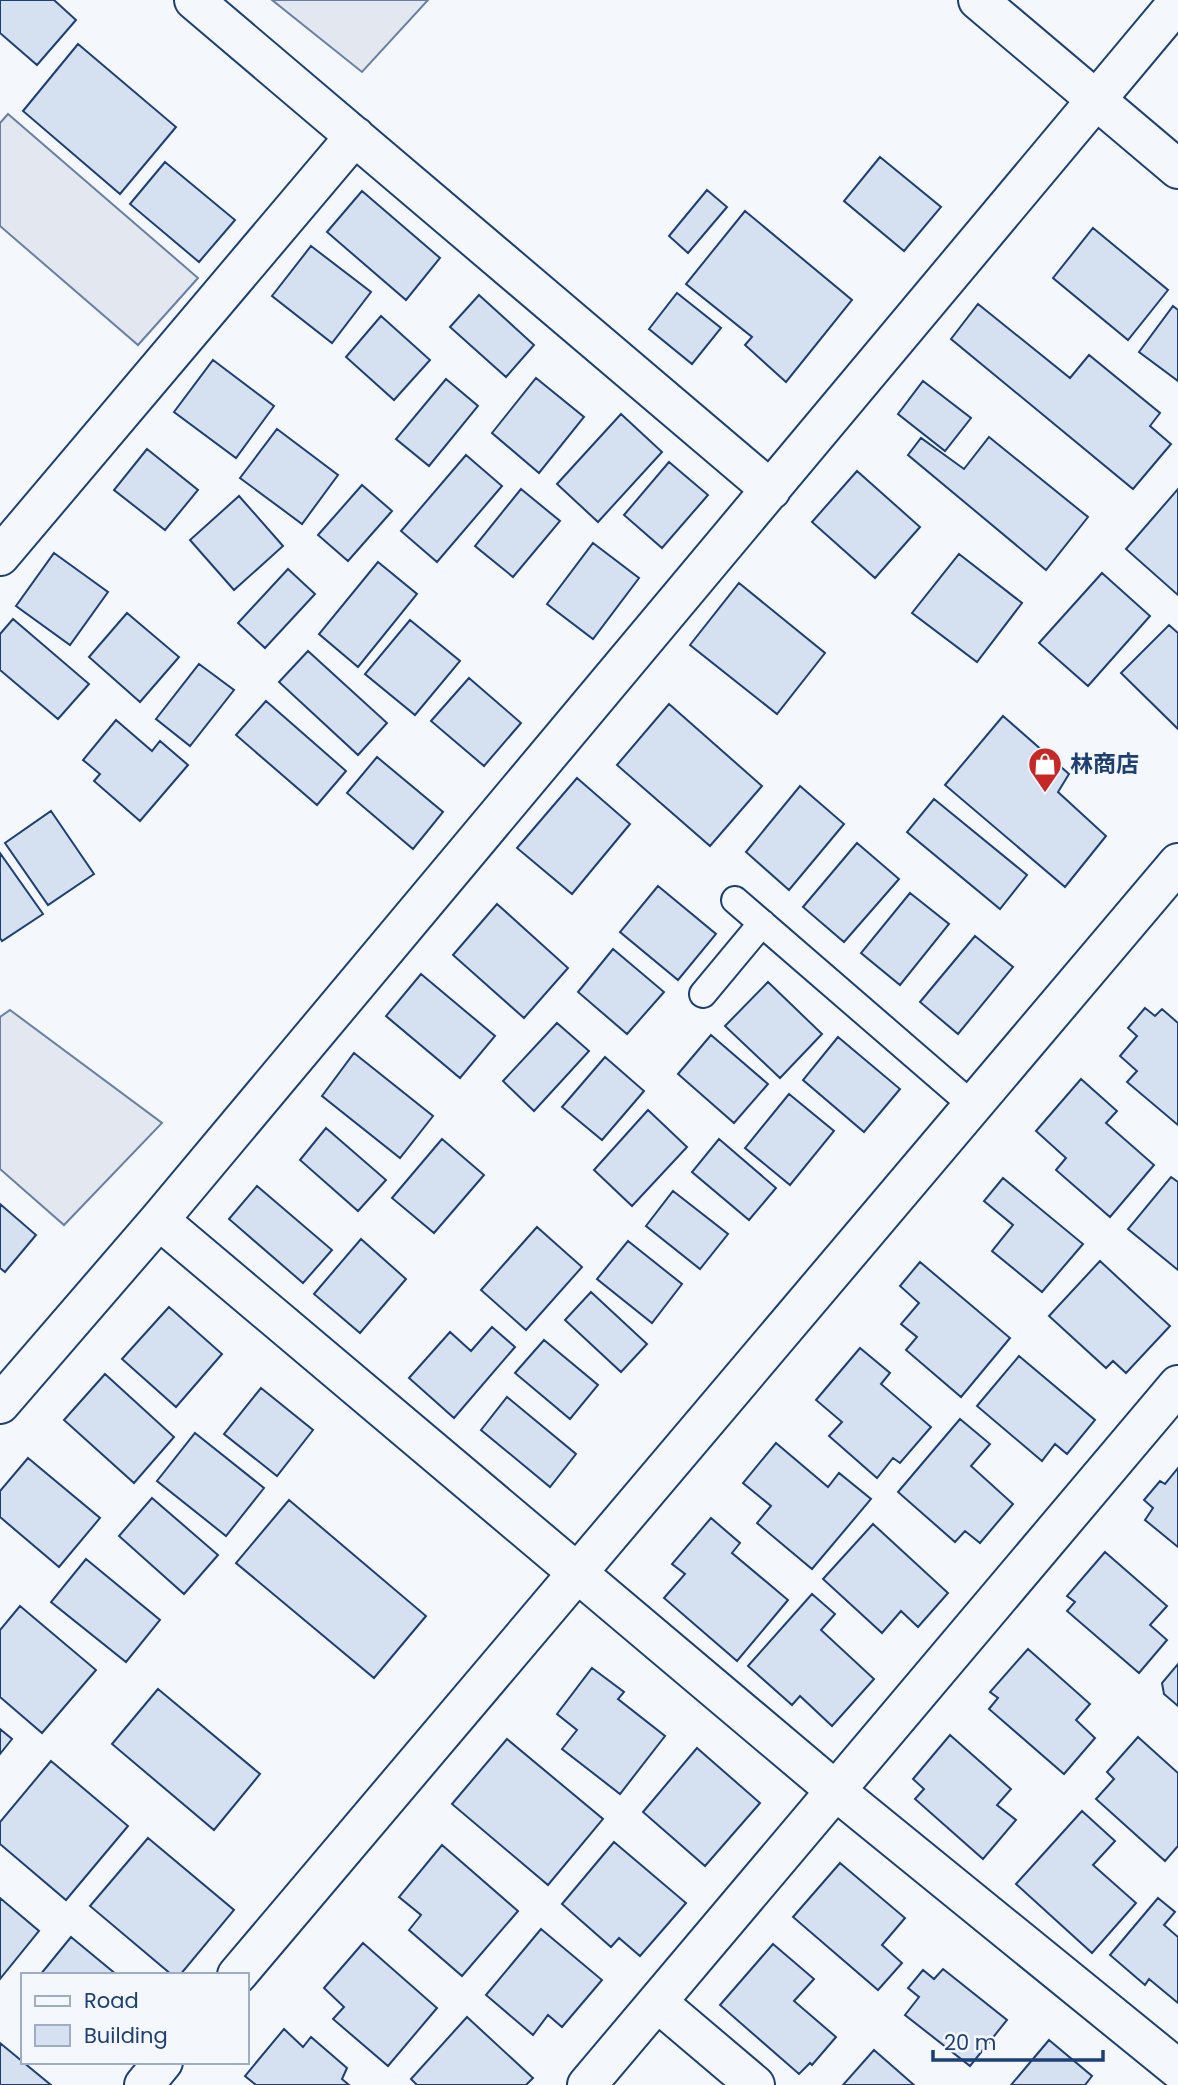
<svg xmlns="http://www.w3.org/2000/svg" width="1178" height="2085" font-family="Poppins,'Noto Sans JP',sans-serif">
<rect width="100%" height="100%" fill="#f4f7fb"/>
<path fill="#e3e8f0" stroke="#687fa3" stroke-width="2" d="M272,0H428L362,72Z
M8,114L198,278L138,345L0,226V123Z
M10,1010L162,1123L64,1225L0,1169V1017Z"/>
<path fill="#d5e0f0" stroke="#1d3f73" stroke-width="2" d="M0,0H54L76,20L37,65L0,33Z
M78,44L176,127L120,194L23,111Z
M880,157L941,207L904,251L844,201Z
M165,162L235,220L199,262L130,204Z
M707,190L727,207L688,253L669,236Z
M362,191L440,258L406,300L327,232Z
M745,211L852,300L786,382L745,345L752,337L686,284Z
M1093,228L1168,290L1128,340L1053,278Z
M311,246L371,292L332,343L272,296Z
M677,293L721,328L692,364L649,329Z
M479,295L534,345L506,377L450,327Z
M978,304L1070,378L1089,355L1160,413L1150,426L1171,444L1133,489L951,339Z
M1173,306L1178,310V381L1139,352Z
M381,316L430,360L394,400L346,357Z
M213,360L274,406L236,458L174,412Z
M536,378L584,417L539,473L492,433Z
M446,379L478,406L429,466L396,439Z
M923,381L971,418L945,451L898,414Z
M621,414L662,452L598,522L557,484Z
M277,429L338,475L302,524L240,478Z
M989,437L1088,517L1046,570L908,455L921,438L964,469Z
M147,449L198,490L165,530L114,490Z
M466,455L502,486L437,562L401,531Z
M669,462L708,495L662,548L624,515Z
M857,471L920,527L875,578L812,522Z
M362,485L392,511L348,561L318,535Z
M521,489L560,521L513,577L475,546Z
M1178,489V595L1126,549Z
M239,496L283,546L234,590L190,540Z
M593,543L639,578L593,639L547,604Z
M54,553L108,592L70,645L16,606Z
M959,554L1022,603L977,662L912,613Z
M378,562L417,594L358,667L319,634Z
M288,569L315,594L265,648L238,623Z
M1102,573L1150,616L1088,686L1039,643Z
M739,583L825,653L777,714L690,645Z
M127,613L179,657L140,702L89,657Z
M13,619L89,684L58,719L0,670V634Z
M410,620L460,661L415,715L365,674Z
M1169,625L1178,633V729L1121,673Z
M308,651L387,723L358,755L279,682Z
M199,664L234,690L190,746L156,719Z
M469,678L521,723L484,766L431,721Z
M266,701L346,771L317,805L236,735Z
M669,704L762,786L710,846L617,765Z
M1003,716L1069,774L1058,792L1106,836L1065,887L945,785Z
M116,720L152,751L160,741L188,765L140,821L94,781L100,774L83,760Z
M377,757L443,812L413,849L347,793Z
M577,778L630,824L572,894L517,848Z
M800,786L844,824L789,890L746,852Z
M934,799L1027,875L1000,909L907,832Z
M51,811L94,874L48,905L5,843Z
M857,843L899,879L844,942L803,907Z
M0,853L43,914L2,941L0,938Z
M658,886L716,934L678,980L620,932Z
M910,893L949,924L900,985L861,953Z
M497,904L568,968L524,1018L453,955Z
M975,936L1013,967L958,1034L920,1002Z
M613,949L664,992L627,1034L578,992Z
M421,974L495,1036L460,1078L386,1016Z
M768,982L822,1034L780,1078L725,1026Z
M1145,1008L1155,1016L1162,1009L1178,1023V1125L1127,1082L1137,1071L1120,1056L1137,1036L1128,1028Z
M557,1023L589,1051L534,1111L503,1081Z
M711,1035L768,1084L734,1123L678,1074Z
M838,1037L900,1089L864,1132L803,1080Z
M354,1053L433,1116L400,1158L322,1096Z
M605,1057L644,1091L602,1140L562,1107Z
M1081,1079L1117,1111L1106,1123L1154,1165L1110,1217L1056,1170L1066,1158L1036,1131Z
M789,1094L834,1131L790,1185L745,1148Z
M648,1110L687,1147L632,1206L594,1170Z
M326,1128L386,1180L358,1211L300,1160Z
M442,1139L484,1175L434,1233L392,1198Z
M719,1139L776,1188L749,1220L692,1172Z
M1171,1177L1178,1182V1270L1128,1229Z
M1003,1178L1083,1244L1042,1292L992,1251L1013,1225L984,1201Z
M257,1186L332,1250L303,1283L229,1219Z
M673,1191L728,1234L700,1269L646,1226Z
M0,1204L36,1235L5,1272L0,1268Z
M537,1227L582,1267L526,1330L481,1290Z
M361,1239L406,1279L360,1333L314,1294Z
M628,1241L682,1284L652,1323L597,1279Z
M1100,1261L1170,1326L1126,1373L1113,1361L1106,1368L1049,1316Z
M920,1262L1010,1338L961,1397L906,1350L917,1337L901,1324L919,1303L900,1286Z
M591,1292L647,1344L621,1372L565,1320Z
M169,1307L222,1354L176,1407L122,1359Z
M492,1327L515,1347L454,1418L409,1378L450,1332L471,1351Z
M544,1340L598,1385L570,1419L515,1373Z
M860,1348L890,1373L881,1384L931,1427L900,1463L893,1458L877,1478L829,1436L842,1422L816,1400Z
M1019,1356L1095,1420L1067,1454L1055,1444L1042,1461L977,1406Z
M105,1374L174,1437L134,1483L64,1420Z
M261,1388L313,1430L277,1476L224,1434Z
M507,1397L576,1454L550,1487L481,1430Z
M960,1419L990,1444L971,1466L1013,1504L980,1543L965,1531L955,1542L898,1492Z
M195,1433L264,1488L226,1536L157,1481Z
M776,1443L828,1487L839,1473L871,1499L812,1569L757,1523L771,1506L743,1483Z
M28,1458L100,1518L59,1567L0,1517V1491Z
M1178,1468V1547L1145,1520L1153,1508L1144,1500L1160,1481L1165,1484Z
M152,1498L218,1555L184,1594L119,1536Z
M289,1500L426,1616L374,1678L236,1563Z
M711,1518L740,1543L732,1553L788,1600L737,1661L664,1598L685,1574L672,1564Z
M873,1524L948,1593L918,1627L901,1611L882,1633L823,1579Z
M1105,1552L1167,1606L1150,1625L1167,1640L1139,1673L1067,1611L1075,1602L1067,1596Z
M86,1559L160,1620L126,1662L51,1602Z
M812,1594L835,1614L821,1630L874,1679L832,1726L800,1696L792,1705L748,1666Z
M20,1606L96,1670L42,1733L0,1697V1630Z
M1028,1649L1090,1704L1076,1720L1095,1738L1064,1774L989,1709L998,1698L990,1692Z
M1178,1664V1706L1164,1694L1162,1683Z
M592,1668L624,1692L618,1699L665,1736L620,1794L562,1749L577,1730L557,1714Z
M158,1689L260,1774L214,1830L112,1744Z
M0,1729L12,1739L0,1754Z
M950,1735L1011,1789L997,1805L1016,1820L983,1859L915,1799L924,1789L913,1779Z
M1138,1737L1178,1773V1846L1165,1861L1096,1799L1114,1779L1107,1772Z
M507,1739L603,1819L548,1885L452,1804Z
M697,1748L760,1803L705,1866L643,1812Z
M51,1761L128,1826L66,1900L0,1844V1822Z
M1082,1811L1115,1841L1093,1865L1136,1903L1092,1953L1016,1884Z
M148,1838L234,1910L180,1975H172L90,1906Z
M614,1842L686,1903L640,1956L619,1938L611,1947L562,1904Z
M442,1845L518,1911L462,1976L409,1930L421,1915L399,1897Z
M840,1863L905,1918L882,1945L902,1963L878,1990L793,1917Z
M0,1898L39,1931L0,1979Z
M1158,1898L1175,1912L1164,1925L1178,1937V2003L1149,1979L1145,1985L1110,1955Z
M541,1929L602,1980L562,2027L548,2015L533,2035L486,1995Z
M71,1937L117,1975H40Z
M363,1943L437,2008L388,2066L333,2019L344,2007L324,1988Z
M773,1944L814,1979L794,2001L836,2037L812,2065L810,2063L799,2074L720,2005Z
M943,1969L1007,2020L970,2066L905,2015L919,1997L908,1988L923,1970L934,1979Z
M467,2017L533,2078L526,2085H417L411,2079Z
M284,2029L303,2047L311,2037L347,2068L342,2079L349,2085H256L245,2076Z
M1049,2040L1092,2076L1085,2085H1011Z
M0,2043L23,2062L51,2085H0Z
M874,2050L914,2085H843Z"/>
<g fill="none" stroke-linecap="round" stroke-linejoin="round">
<g stroke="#1d3f73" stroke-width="30">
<path id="lane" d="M735,900L972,1105
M703,994L762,923"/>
</g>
<g stroke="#1d3f73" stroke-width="42">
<path id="street" d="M194,0L771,490
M0,556L355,136
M159,1220L836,1791L1178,2069
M0,1404L159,1220L1178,2
M657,2002L755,2085
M587,2085L1178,1385"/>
</g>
<g stroke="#1d3f73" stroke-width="42">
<path id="secondary" d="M978,0L1178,169
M237,1975L1178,863
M144,2085L163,2062"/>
</g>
<use href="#lane" stroke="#f4f7fb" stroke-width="26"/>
<use href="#street" stroke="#f4f7fb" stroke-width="38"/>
<use href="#secondary" stroke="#f4f7fb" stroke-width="38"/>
</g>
<defs>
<g id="shop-pin" transform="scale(1.75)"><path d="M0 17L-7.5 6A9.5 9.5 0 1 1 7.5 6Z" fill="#c62828" stroke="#f4f7fb"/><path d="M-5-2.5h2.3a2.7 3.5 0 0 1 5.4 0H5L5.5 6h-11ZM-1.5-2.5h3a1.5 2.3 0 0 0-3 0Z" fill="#fff"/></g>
</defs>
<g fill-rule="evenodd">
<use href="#shop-pin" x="1045" y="764"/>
</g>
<g text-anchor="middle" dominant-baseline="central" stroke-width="5" stroke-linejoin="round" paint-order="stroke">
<g font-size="23" font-weight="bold" fill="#1d3f73" stroke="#f4f7fb" text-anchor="start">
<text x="1070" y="764">林商店</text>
</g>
</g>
<rect x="21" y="1973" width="228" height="91" fill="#f4f7fb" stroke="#9eadc5" stroke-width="2"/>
<rect x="35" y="1996" width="35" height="10" fill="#f4f7fb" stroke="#9eadc5" stroke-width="2"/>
<text x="84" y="2008" font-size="21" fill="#1d3f73">Road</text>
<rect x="35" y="2025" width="35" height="21" fill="#d5e0f0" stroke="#9eadc5" stroke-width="2"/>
<text x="84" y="2043" font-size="21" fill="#1d3f73">Building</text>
<path d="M933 2050v10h170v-10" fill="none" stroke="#1d3f73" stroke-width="3.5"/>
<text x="944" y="2050" font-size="21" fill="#1d3f73" stroke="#f4f7fb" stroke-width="5" paint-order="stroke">20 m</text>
</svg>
